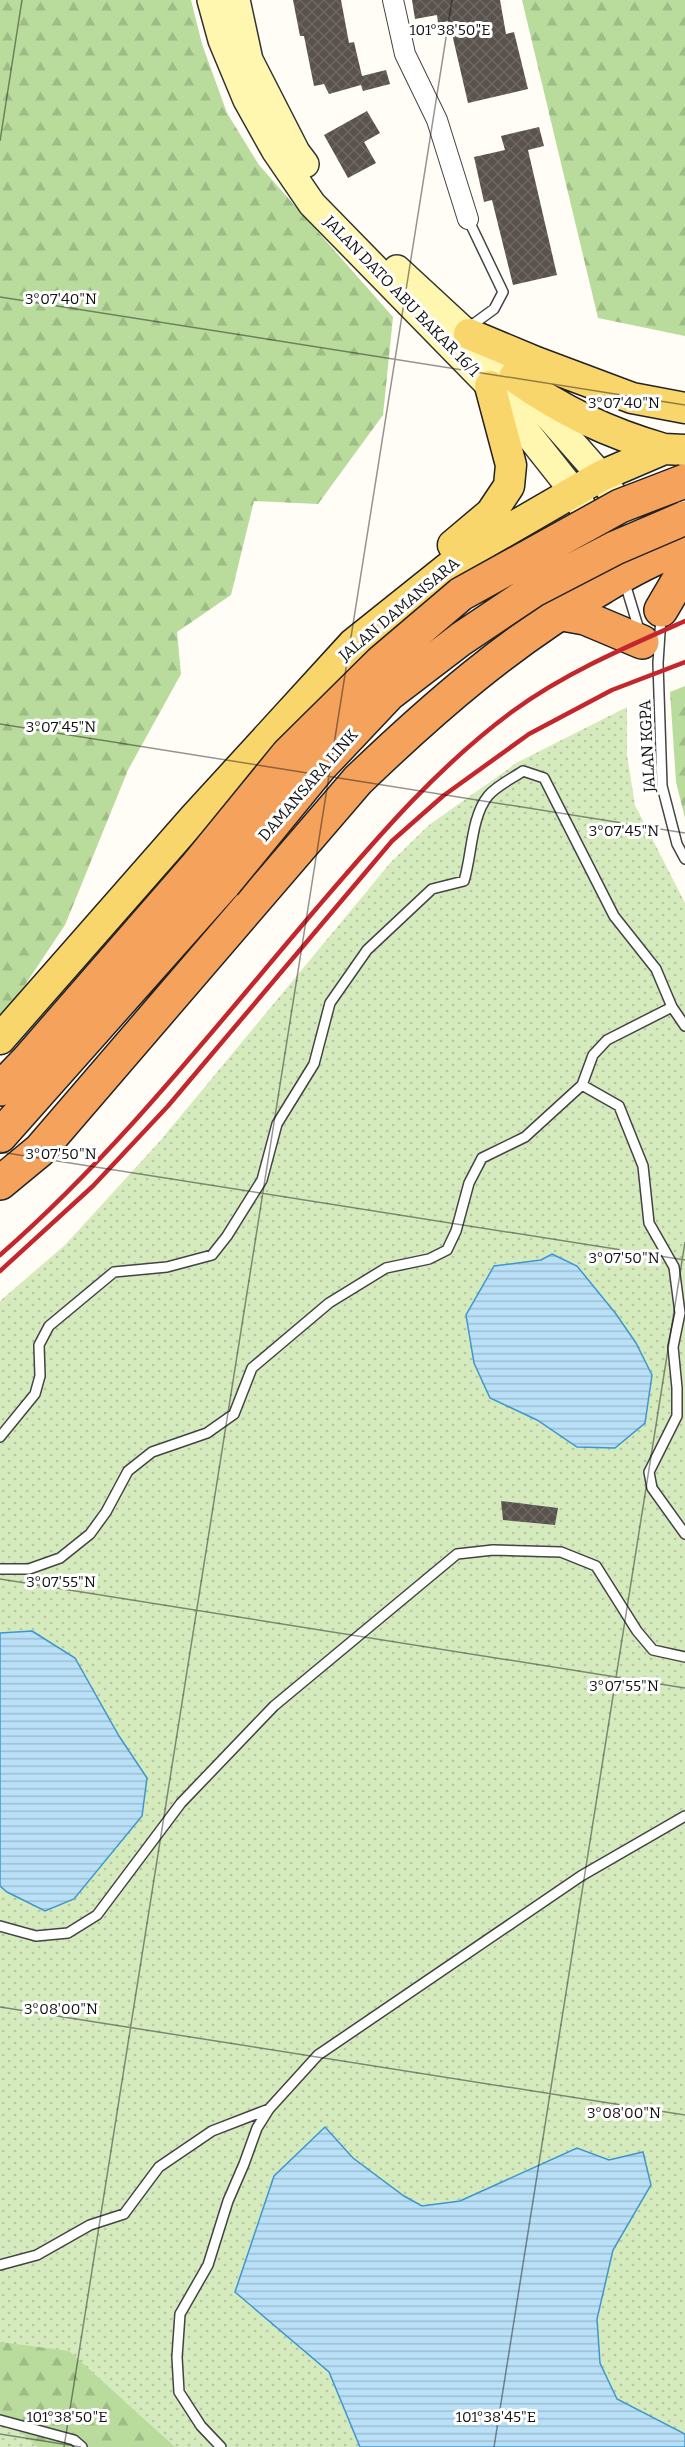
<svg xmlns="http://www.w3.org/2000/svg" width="685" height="2447" font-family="Bitter,serif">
<defs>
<pattern id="grass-dots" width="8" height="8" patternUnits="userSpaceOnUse" patternTransform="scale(1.5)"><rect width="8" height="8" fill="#d5ebbd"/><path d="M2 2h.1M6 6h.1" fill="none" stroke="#b6c8a1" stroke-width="1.8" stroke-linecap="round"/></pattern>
<pattern id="forest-firs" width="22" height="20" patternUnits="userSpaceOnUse" patternTransform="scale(1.5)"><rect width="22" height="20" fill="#b9dc9c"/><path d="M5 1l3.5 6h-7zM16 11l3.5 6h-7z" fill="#9ebc85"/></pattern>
<pattern id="water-rules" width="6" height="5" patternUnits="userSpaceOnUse" patternTransform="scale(1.5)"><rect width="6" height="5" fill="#b9e0f7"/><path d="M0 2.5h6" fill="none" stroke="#9ebfd3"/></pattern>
<pattern id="building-cross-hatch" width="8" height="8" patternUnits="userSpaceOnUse" patternTransform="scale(1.5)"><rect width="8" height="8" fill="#5a524d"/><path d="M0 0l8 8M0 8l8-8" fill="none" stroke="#6d6662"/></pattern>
</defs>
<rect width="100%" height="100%" fill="#fffdf5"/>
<path fill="url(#grass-dots)" d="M627,707V755L635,805L685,903V2447H0V1301L65,1245L160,1141L391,862L429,825L518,762Z"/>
<path fill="url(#forest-firs)" d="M0,0H191L202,44L227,113L259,165L393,317L383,415L318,504L254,501L231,595L177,632L181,674L128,770L65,925L11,1006L0,1017Z
M522,0H685V336L598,318Z
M685,686V818L676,782L670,692Z
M0,2342L69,2351L175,2447H38L12,2425L0,2420Z"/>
<path fill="url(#water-rules)" stroke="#3f96cf" stroke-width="1.5" d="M552,1254L577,1266L616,1314L636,1343L652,1375L645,1423L615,1448L577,1447L537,1420L490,1398L474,1363L466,1315L494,1266L541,1260Z
M32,1631L75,1658L119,1736L147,1778L142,1816L74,1899L45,1911L7,1892L0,1886V1633Z
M325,2127L353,2158L404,2196L422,2206L460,2201L577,2148L609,2160L643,2152L651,2185L613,2250L597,2319L600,2363L617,2399L685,2434V2447H360L329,2372L235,2292L274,2176Z"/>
<path fill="url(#building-cross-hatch)" d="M293,0H341L349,43L354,42L362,76L386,70L390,84L363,91L361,85L329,94L324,84L314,86L304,36H300Z
M412,0H500L506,34L514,32L528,89L468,103L449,21L438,23L437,15L415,19Z
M367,111L380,133L364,142L376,163L348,178L324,135Z
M539,127L544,146L528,150L557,275L513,285L492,200L484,202L474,157L505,150L501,136Z
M501,1501L558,1508L555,1525L503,1520Z"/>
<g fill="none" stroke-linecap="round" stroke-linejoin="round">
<g stroke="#444" stroke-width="12">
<path id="lane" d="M468,328L494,309L503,292L468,219
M624,580L640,633
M661,617L658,663L662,786L677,844L685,859
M582,1085L619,1106L643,1166L649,1223L674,1267L680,1313L673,1347L677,1388V1416L649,1472L652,1488L685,1534
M0,1437L35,1394L40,1376L39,1345L49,1326L114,1272L167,1267L212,1255L227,1236L262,1180L277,1124L314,1064L330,1003L367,950L432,889L464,881C472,855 471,817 488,796C496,786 513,778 523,771L544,778L614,916L656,969L672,1007L685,1026
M0,1569H29L60,1558L90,1534L106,1512L128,1471L152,1452L207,1433L234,1414L252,1368L329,1303L386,1268L429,1259L447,1250L456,1231L469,1183L482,1158L525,1137L582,1085L593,1055L607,1040L672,1007
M0,1926L36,1936L68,1933L97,1915L181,1803L274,1706L457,1554L493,1550L561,1552L596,1566L637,1631L653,1650L685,1657
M0,2265L37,2255L90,2225L124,2214L159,2167L212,2131L269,2109
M0,2420L74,2440L82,2447
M221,2447L201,2426L179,2392L177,2357L180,2314L208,2265L228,2201L244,2164L257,2128L269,2109L318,2055L581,1876L685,1816"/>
</g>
<g stroke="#444" stroke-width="22">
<path id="street" d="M393,0L405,54L437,120L468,219"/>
</g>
<g stroke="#333" stroke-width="30">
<path id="secondary" d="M211,0L222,40L247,100L275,150L312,204L490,386L574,492L601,540
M236,0L249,60L296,152L305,164
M397,269L514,377L601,476L652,555"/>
</g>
<g stroke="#222" stroke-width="33">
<path id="primary" d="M469,334L536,362L632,398L685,408
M514,377C562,411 608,433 664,449
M453,545L491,513L509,486L511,465L490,386
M0,1039L194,818L353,644L463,556L601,476L664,449L685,450"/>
</g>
<g stroke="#222" stroke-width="36">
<path id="highway" d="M661,610L685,569
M557,613L585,618L642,642
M0,1089L27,1061L200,862
M0,1136L224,884
M0,1183L40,1150L358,780C433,708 512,639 603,587C629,571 656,556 685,547"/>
</g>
<use href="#lane" stroke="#fff" stroke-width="9"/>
<use href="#street" stroke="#fff" stroke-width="20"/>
<use href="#secondary" stroke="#fff6b0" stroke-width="27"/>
<use href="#primary" stroke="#f9d66b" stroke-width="30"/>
<use href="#highway" stroke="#f5a25d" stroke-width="33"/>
<path stroke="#c4262e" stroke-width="4.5" d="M0,1255C118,1152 215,1027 316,909C376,839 438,766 513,711C565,673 626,647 685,621
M0,1271L93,1186L168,1106L392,841L443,796L529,734L612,690L685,662"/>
<g stroke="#222" stroke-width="36" stroke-linecap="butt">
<path id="highway-bridge" d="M200,862L288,754L381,662L461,594L620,506L685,481
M224,884L319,768L389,694L461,639L534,590L615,548L685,518"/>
</g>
<use href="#highway-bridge" stroke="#f5a25d" stroke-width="33"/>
</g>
<path fill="none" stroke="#111" stroke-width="1.5" stroke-opacity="0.45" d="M0,141L22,0M0,297L685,405M0,724L685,833M0,1152L685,1260M0,1579L685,1688M0,2007L685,2115M0,2434L81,2447M64,2447L452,0M494,2447L685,1242"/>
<g text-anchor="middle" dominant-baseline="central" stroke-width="6" stroke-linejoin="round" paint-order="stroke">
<g font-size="16" fill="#111" stroke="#fff">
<text transform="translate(402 296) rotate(46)">JALAN DATO ABU BAKAR 16/1</text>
<text transform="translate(399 609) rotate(-40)">JALAN DAMANSARA</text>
<text transform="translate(647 746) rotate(-93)">JALAN KGPA</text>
<text transform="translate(308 785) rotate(-49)">DAMANSARA LINK</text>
</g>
</g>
<g font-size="15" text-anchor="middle" fill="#111" stroke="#fff" stroke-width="6" stroke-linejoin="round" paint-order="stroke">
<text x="450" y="35">101°38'50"E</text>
<text x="61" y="304">3°07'40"N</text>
<text x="624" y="408">3°07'40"N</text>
<text x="61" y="732">3°07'45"N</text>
<text x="624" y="836">3°07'45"N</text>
<text x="61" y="1159">3°07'50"N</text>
<text x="624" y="1263">3°07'50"N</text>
<text x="61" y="1587">3°07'55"N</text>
<text x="624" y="1691">3°07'55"N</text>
<text x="61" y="2014">3°08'00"N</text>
<text x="624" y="2118">3°08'00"N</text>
<text x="67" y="2422">101°38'50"E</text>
<text x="496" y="2422">101°38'45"E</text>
</g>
</svg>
